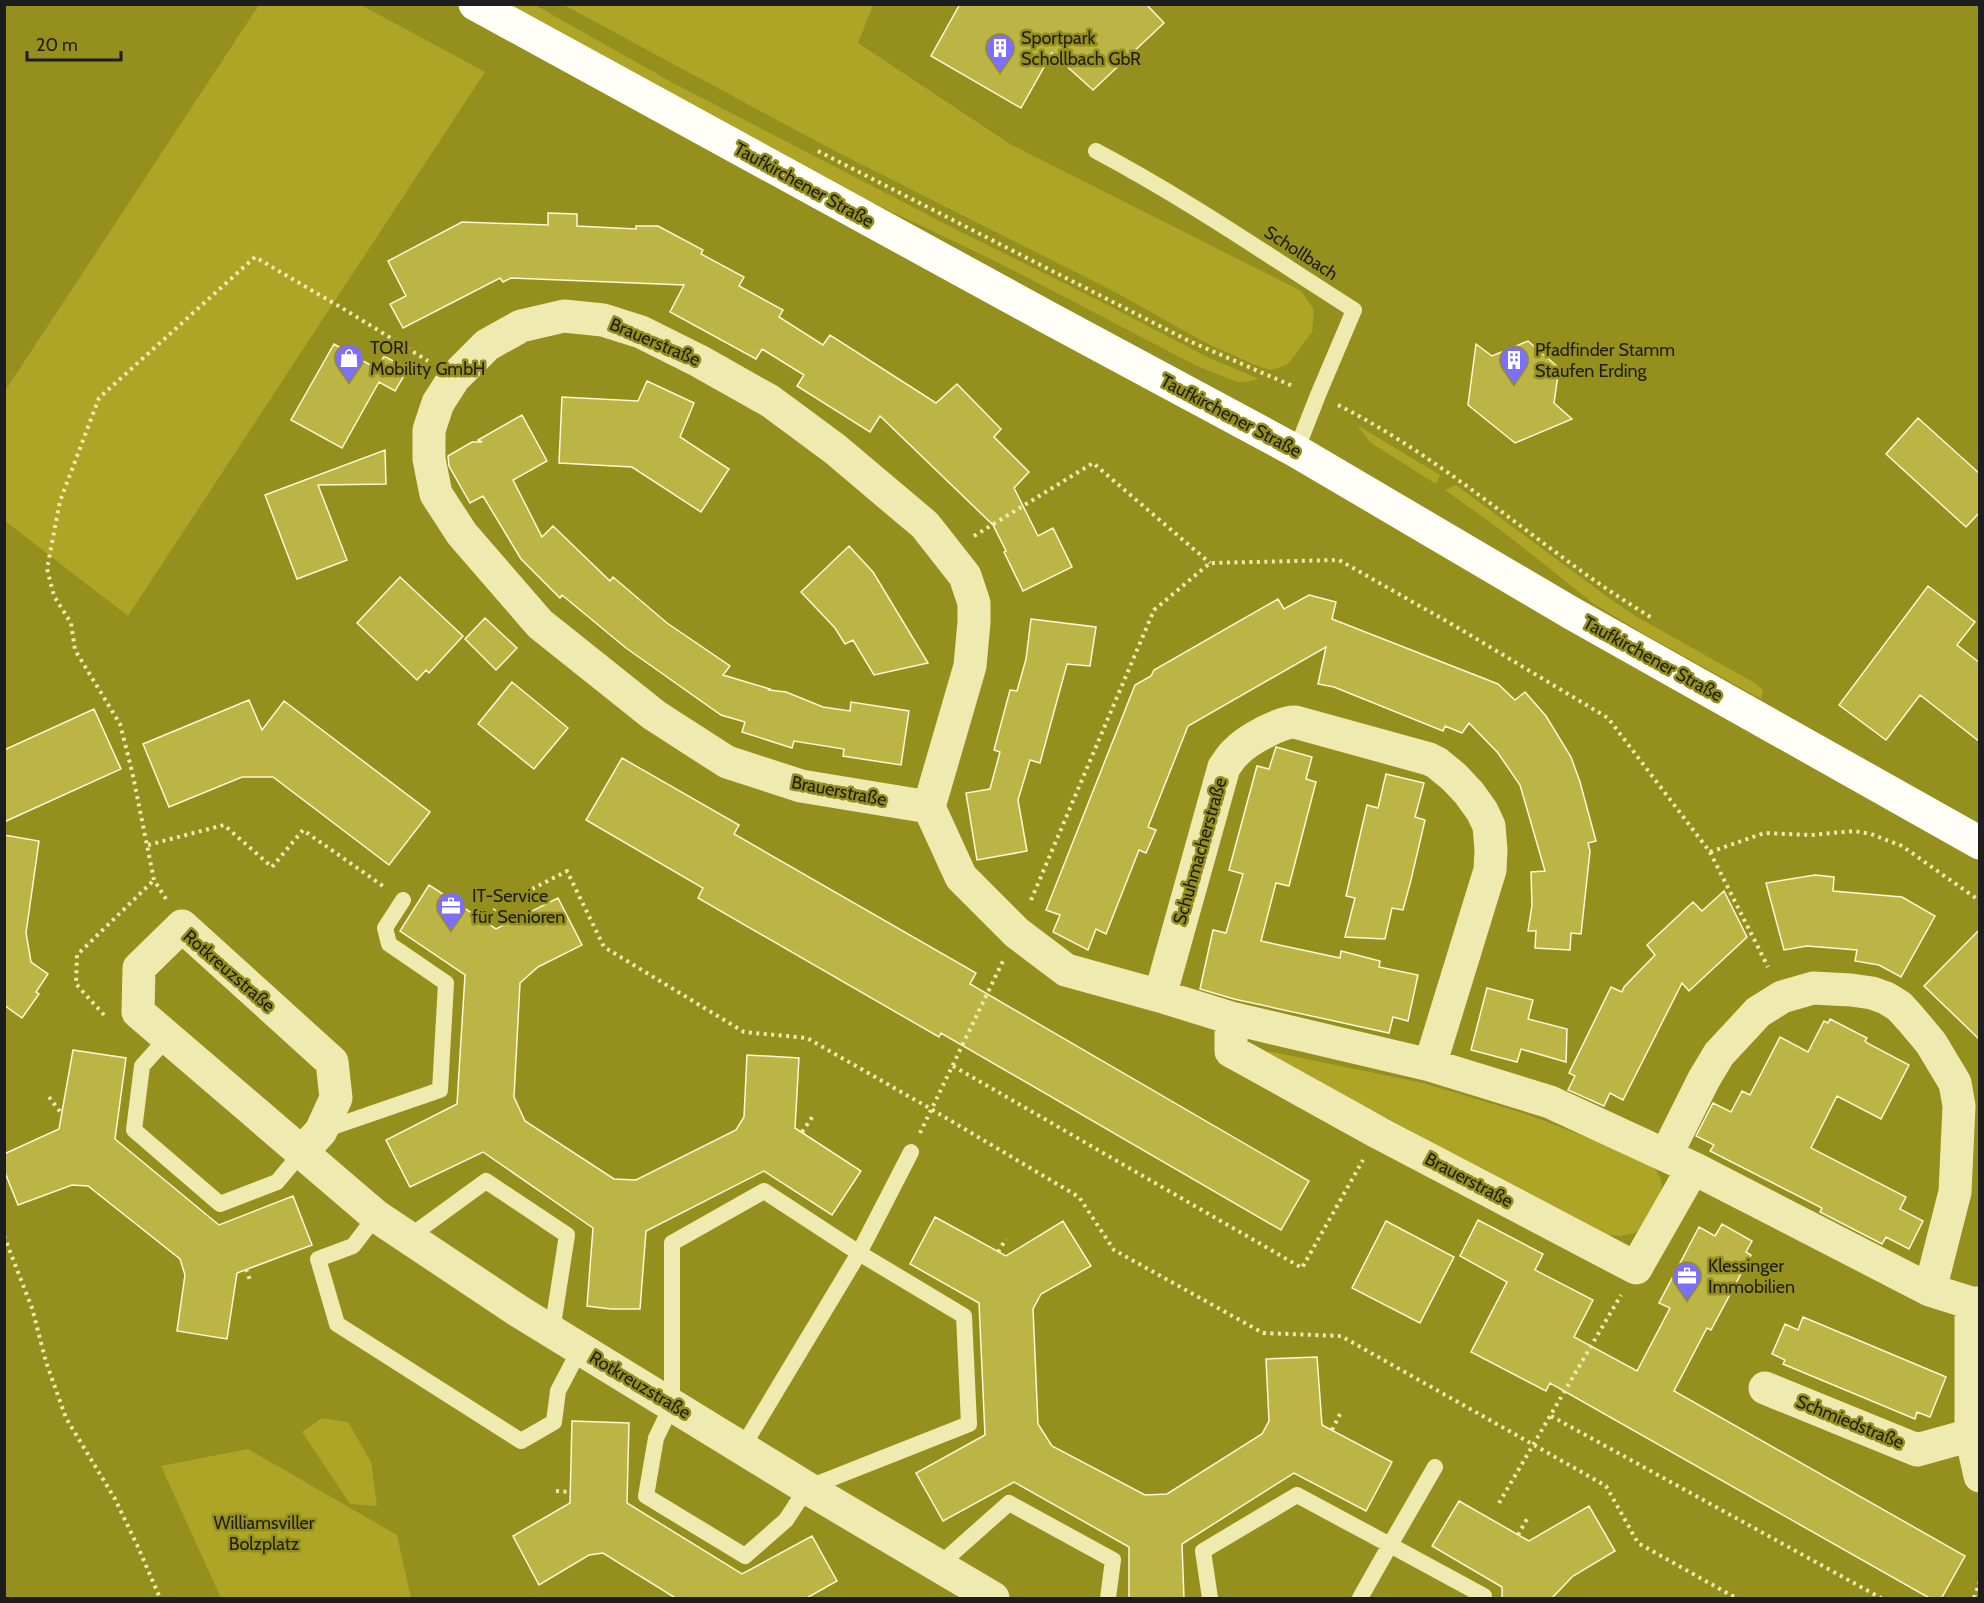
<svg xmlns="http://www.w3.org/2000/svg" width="1984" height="1603" font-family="Cabin,sans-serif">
<rect width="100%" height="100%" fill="#958f1d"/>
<path fill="#aea526" d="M259,5H361L485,72L128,616L5,521V391Z
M505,5H535L675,84L957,230L1102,302L1207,357L1259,379L1246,382H1237L1197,366L999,263L840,187Z
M564,5H873L858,43L1010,144L1301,291L1314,310L1312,332L1288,364L1272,370L1260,367L1206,343L1117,293L829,148Z
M1357,425L1440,475L1436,484L1371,443Z
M1456,485L1609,598L1637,617L1753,682L1763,690L1761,699L1646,635L1594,604L1501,530L1445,490Z
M1268,1051L1423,1083L1526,1114L1640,1158C1679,1180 1657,1204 1639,1232L1622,1236L1603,1235L1380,1114L1272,1060Z
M322,1418L348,1422L371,1462L377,1506L350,1504L302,1432Z
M248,1449L397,1535L411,1598H221L161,1466Z"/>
<path fill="#bcb445" stroke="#fbf8d7" stroke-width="1.5" d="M960,4H1146L1164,23L1093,90L1052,53L1021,108L931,56Z
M548,213L577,214V226L636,229V226H658L703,250L701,254L744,277L739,286L783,310L779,317L823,345L830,335L936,403L957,384L1001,429L994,437L1029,472L1014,488L1038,536L1053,528L1072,567L1023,591L1004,552L1006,551L993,525L880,416L870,432L797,386L804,375L762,349L756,359L670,312L684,285L511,278L503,282L500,278L403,328L390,304L406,296L388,261L462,222L548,225Z
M1528,341L1559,368L1554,403L1572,419L1515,443L1468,405L1476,344L1492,356Z
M334,344L377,369L384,356L408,369L395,391L379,382L342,448L291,420Z
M647,381L694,403L680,437L729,469L701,512L632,467L559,463L562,397L638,401Z
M522,415L547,461L513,480L542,537L553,526L610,581L613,577L667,623L730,666L723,675L770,689L769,690L786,692L823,707L850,711L851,702L909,711L901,765L843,756L844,749L794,741L792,748L742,732L745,722L721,715L626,648L562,595L560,598L521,559L483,496L470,503L449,466L448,456L472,442H482L478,440Z
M1918,418L1980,474V512L1966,527L1886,454Z
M385,450L386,484L318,485L347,560L297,579L265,495Z
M849,546L873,572L928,663L874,675L853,640L845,644L835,628L801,592Z
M400,577L463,636L429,673L426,670L417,680L357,623Z
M1928,586L1975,622L1957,645L1980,663V742L1920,695L1886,740L1839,705Z
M1309,595L1336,602L1332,619L1498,684L1515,700L1525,692L1546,716L1571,757L1580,782L1596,841L1588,843L1590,851L1581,934L1571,933L1570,950L1535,948L1536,931H1528L1532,905L1531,872L1545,871L1520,785L1498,753L1469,723L1462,733L1445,726L1443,731L1334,687L1318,684L1326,647L1188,726L1148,827L1156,830L1146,853L1139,850L1106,934L1096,929L1088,950L1053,932L1060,915L1046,910L1135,685L1151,676L1154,670L1278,599L1284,609Z
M485,618L517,648L496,670L465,639Z
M1031,619L1096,627L1090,666L1067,664L1040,763L1030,760L1018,800L1027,851L977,860L966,793L990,789L1000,752L994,750L1010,690L1017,691L1026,659Z
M512,682L568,728L534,769L478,724Z
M249,700L262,730L284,701L430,812L389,865L273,777H242L169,807L143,744Z
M94,709L121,769L4,822V750Z
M1276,747L1312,757L1306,779L1316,782L1289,886L1276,883L1261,941L1340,958L1341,951L1380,961L1379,967L1418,975L1408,1021L1393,1017L1389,1033L1234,999L1200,989L1213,930L1226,933L1243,874L1229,870L1257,766L1269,769Z
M622,758L739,825L734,834L976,973L970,984L1309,1181L1281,1230L941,1033L939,1037L698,898L703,888L586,820Z
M1386,774L1424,783L1415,817L1425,820L1411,880L1403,910L1392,908L1385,939L1345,937L1355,898L1346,896L1367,805L1378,808Z
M4,835L39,841L26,933L31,962L48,974L36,992L39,994L22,1018L4,1005Z
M1815,875L1834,877L1833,891L1902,897L1935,916L1901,977L1879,965L1855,961L1857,950L1807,946L1784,950L1766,883Z
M429,885L496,929L558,898L582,945L538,967L520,983L514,1097L525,1121L614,1179L636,1180L736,1130L744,1117L747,1055L799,1058L795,1128L861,1171L832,1215L764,1171L646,1231L640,1309H611L587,1306L593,1228L483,1152L410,1187L386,1140L457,1104L465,975L400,931Z
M1724,891L1747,937L1689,991L1682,983L1623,1100L1610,1093L1604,1106L1568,1090L1575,1076L1569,1073L1611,987L1622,992L1624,987L1655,955L1647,945L1693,902L1702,911Z
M1980,929V1040L1924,986Z
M1487,988L1533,1000L1528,1019L1567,1029L1566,1062L1521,1049L1517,1062L1471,1050Z
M1830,1019L1867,1038L1865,1041L1867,1043L1909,1065L1881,1119L1837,1096L1811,1148L1906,1197L1900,1209L1923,1221L1909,1249L1886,1237L1882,1244L1820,1212L1822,1208L1710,1151L1714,1145L1696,1136L1713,1103L1731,1112L1742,1091L1750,1095L1780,1037L1808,1052L1824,1021L1828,1023Z
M73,1050L126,1058L115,1139L219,1225L293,1196L312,1245L237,1273L227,1339L177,1331L185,1275L180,1259L88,1186L72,1185L18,1205L4,1170V1154L59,1129Z
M935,1217L1006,1256L1063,1221L1091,1266L1041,1294L1033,1309L1038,1424L1052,1446L1145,1495L1167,1494L1262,1434L1269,1421L1266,1359L1317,1357L1322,1425L1392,1462L1366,1511L1294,1473L1182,1544L1184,1599H1129V1547L1014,1482L943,1521L916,1473L985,1435L979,1303L910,1264Z
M1478,1220L1543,1254L1535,1270L1593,1300L1574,1337L1637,1371L1670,1308L1659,1303L1699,1227L1715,1236L1722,1224L1752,1241L1746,1252L1751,1255L1711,1330L1707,1328L1674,1391L1965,1556L1941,1599H1931L1550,1383L1546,1391L1471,1352L1507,1282L1460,1256Z
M1386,1221L1454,1257L1420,1323L1352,1288Z
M1803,1317L1946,1377L1930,1417L1917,1412L1915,1419L1783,1364L1785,1360L1772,1354L1785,1324L1798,1330Z
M572,1421L629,1423L627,1503L742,1574L812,1536L837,1581L805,1599H677L603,1553L589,1555L539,1585L513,1536L570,1503Z
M1459,1501L1529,1541L1589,1506L1615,1551L1573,1576L1551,1599H1502V1587L1432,1546Z"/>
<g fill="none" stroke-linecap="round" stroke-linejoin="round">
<path stroke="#efebb0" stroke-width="4" stroke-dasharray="3 4.5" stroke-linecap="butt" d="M818,151L1189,341L1295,387
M1338,405C1429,451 1508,519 1591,578C1611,592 1631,605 1652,618
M974,536L1093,463L1210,563
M148,845L224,825L272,867L303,830L383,886
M1710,852L1764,833L1811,835L1854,831L1871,834L1902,846L1980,901
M532,889L567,871L604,947L744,1032L807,1038L931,1109L1079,1197L1114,1250L1263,1333L1341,1336L1534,1445L1606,1486L1638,1543L1736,1598
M166,899L154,880L132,771L120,724L75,650L71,623L54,596L47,569L60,501L99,398L255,257L347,311L428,361
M1031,900L1154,610L1210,563L1339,560L1455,626L1608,718L1710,852L1768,967
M486,923L495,909
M104,1015L76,984L77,955L154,880
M953,1066L1302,1268L1363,1160
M49,1097L62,1114
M802,1132L813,1116
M920,1133L1003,961
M4,1236L32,1308L46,1362L66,1418L115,1499L138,1547L160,1598
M998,1252L1006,1239
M246,1269L251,1283
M1551,1416L1881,1598
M1332,1430L1340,1414
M556,1491L570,1492
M1499,1503L1621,1295
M1518,1535L1527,1519
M1974,1598L1980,1581"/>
<path stroke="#efebb0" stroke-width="16" d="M1096,151C1185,198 1269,256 1354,310L1318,395L1296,451
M168,1037L142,1066L134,1130L220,1204L277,1182L302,1152
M321,1131L440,1090L446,983L389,944L385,928L403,900
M764,1191L859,1253L964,1316L969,1424L807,1488L786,1520L745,1556L646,1496L656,1438L672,1405V1243Z
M376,1216L353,1246L318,1259L337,1324L521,1441L554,1422L558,1391L580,1349
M409,1237L486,1181L567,1235L552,1331
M742,1448L859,1253L911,1152
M938,1566L1009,1503L1113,1560L1108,1598
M1210,1598L1203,1551L1297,1495L1390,1545L1435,1467
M1360,1598L1390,1545L1484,1596V1598"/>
<path stroke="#efebb0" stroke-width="33" d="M929,807L801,786L727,762L654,715L540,624L462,534L436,494L429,459V430L438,403L454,378L487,345L521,326L564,316L603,320L641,332L699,361L770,401L835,449L925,525L965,576L974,603V622L970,666L929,807L961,877L1017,933L1066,970L1160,996L1231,1018L1430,1065L1550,1102L1693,1168L1930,1290L1971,1303H1980
M1160,996L1224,767C1228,762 1231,756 1236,752C1247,740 1280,722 1295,722L1429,759L1437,763L1454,777L1469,793L1482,811L1489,826L1491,850L1490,870L1430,1065
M1231,1018V1051L1379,1133L1636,1268L1693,1168
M302,1152L321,1131L336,1098L332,1062L182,926L139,968L138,1012L376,1216L520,1312L807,1488L993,1598
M1666,1155L1704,1079L1719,1054L1758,1012L1782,997L1813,988L1851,990L1872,993L1886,998L1899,1006L1910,1018L1931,1043L1955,1083L1959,1106L1955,1192L1930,1290
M1971,1303V1435L1980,1476
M1765,1388L1917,1450L1971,1435"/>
<path stroke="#fffff8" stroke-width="33" d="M475,4L1047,317L1296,451L1573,614L1980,843"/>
</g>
<defs>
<g id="building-pin" transform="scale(1.5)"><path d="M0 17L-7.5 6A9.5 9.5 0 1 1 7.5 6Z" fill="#7c6ffe" stroke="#958f1d"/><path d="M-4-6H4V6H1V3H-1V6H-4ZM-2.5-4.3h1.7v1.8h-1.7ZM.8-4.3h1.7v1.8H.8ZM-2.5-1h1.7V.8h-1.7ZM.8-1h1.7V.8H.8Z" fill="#fff"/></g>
<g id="shop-pin" transform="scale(1.5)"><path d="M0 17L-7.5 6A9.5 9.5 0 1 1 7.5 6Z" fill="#7c6ffe" stroke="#958f1d"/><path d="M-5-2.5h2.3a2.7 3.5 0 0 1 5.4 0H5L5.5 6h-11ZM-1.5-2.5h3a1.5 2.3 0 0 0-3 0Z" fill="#fff"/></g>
<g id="office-pin" transform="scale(1.5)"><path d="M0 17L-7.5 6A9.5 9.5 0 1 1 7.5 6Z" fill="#7c6ffe" stroke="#958f1d"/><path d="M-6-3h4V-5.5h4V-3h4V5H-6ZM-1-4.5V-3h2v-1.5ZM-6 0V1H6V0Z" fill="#fff"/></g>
</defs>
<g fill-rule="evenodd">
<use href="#building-pin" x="1000" y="48"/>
<use href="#shop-pin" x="349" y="358"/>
<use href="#building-pin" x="1514" y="360"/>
<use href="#office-pin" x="451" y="906"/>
<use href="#office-pin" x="1687" y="1276"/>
</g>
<g text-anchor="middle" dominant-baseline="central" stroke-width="5" stroke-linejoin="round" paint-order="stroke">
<g font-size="18" fill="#1d1d1d" stroke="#958f1d" text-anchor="start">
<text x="1021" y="38">Sportpark<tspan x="1021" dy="21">Schollbach GbR</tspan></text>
<text x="370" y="348">TORI<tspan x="370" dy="21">Mobility GmbH</tspan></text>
<text x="1535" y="350">Pfadfinder Stamm<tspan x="1535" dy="21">Staufen Erding</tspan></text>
<text x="472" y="896">IT-Service<tspan x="472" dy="21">für Senioren</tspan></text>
<text x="1708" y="1266">Klessinger<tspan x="1708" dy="21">Immobilien</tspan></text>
</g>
<g font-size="18" fill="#1d1d1d" stroke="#958f1d">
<text transform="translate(804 185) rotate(29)">Taufkirchener Straße</text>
<text transform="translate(1301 253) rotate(33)">Schollbach</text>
<text transform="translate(655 342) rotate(23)">Brauerstraße</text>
<text transform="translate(1231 416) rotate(28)">Taufkirchener Straße</text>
<text transform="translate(1653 659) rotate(29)">Taufkirchener Straße</text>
<text transform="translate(839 791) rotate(11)">Brauerstraße</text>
<text transform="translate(1200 851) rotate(-74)">Schuhmacherstraße</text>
<text transform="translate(229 971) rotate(41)">Rotkreuzstraße</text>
<text transform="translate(1469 1180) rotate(28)">Brauerstraße</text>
<text transform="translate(640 1385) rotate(31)">Rotkreuzstraße</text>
<text transform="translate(1850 1422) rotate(22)">Schmiedstraße</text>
</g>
<g font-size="18" fill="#1d1d1b" stroke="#958f1d">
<text x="264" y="1523">Williamsviller<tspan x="264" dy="21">Bolzplatz</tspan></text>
</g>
</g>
<rect width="1984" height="1603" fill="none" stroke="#1d1d1d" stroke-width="12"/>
<path d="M27 51v9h94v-9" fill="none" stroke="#1d1d1d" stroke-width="3"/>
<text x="36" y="51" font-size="18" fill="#1d1d1d" stroke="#958f1d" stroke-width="4.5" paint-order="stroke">20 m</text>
</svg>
